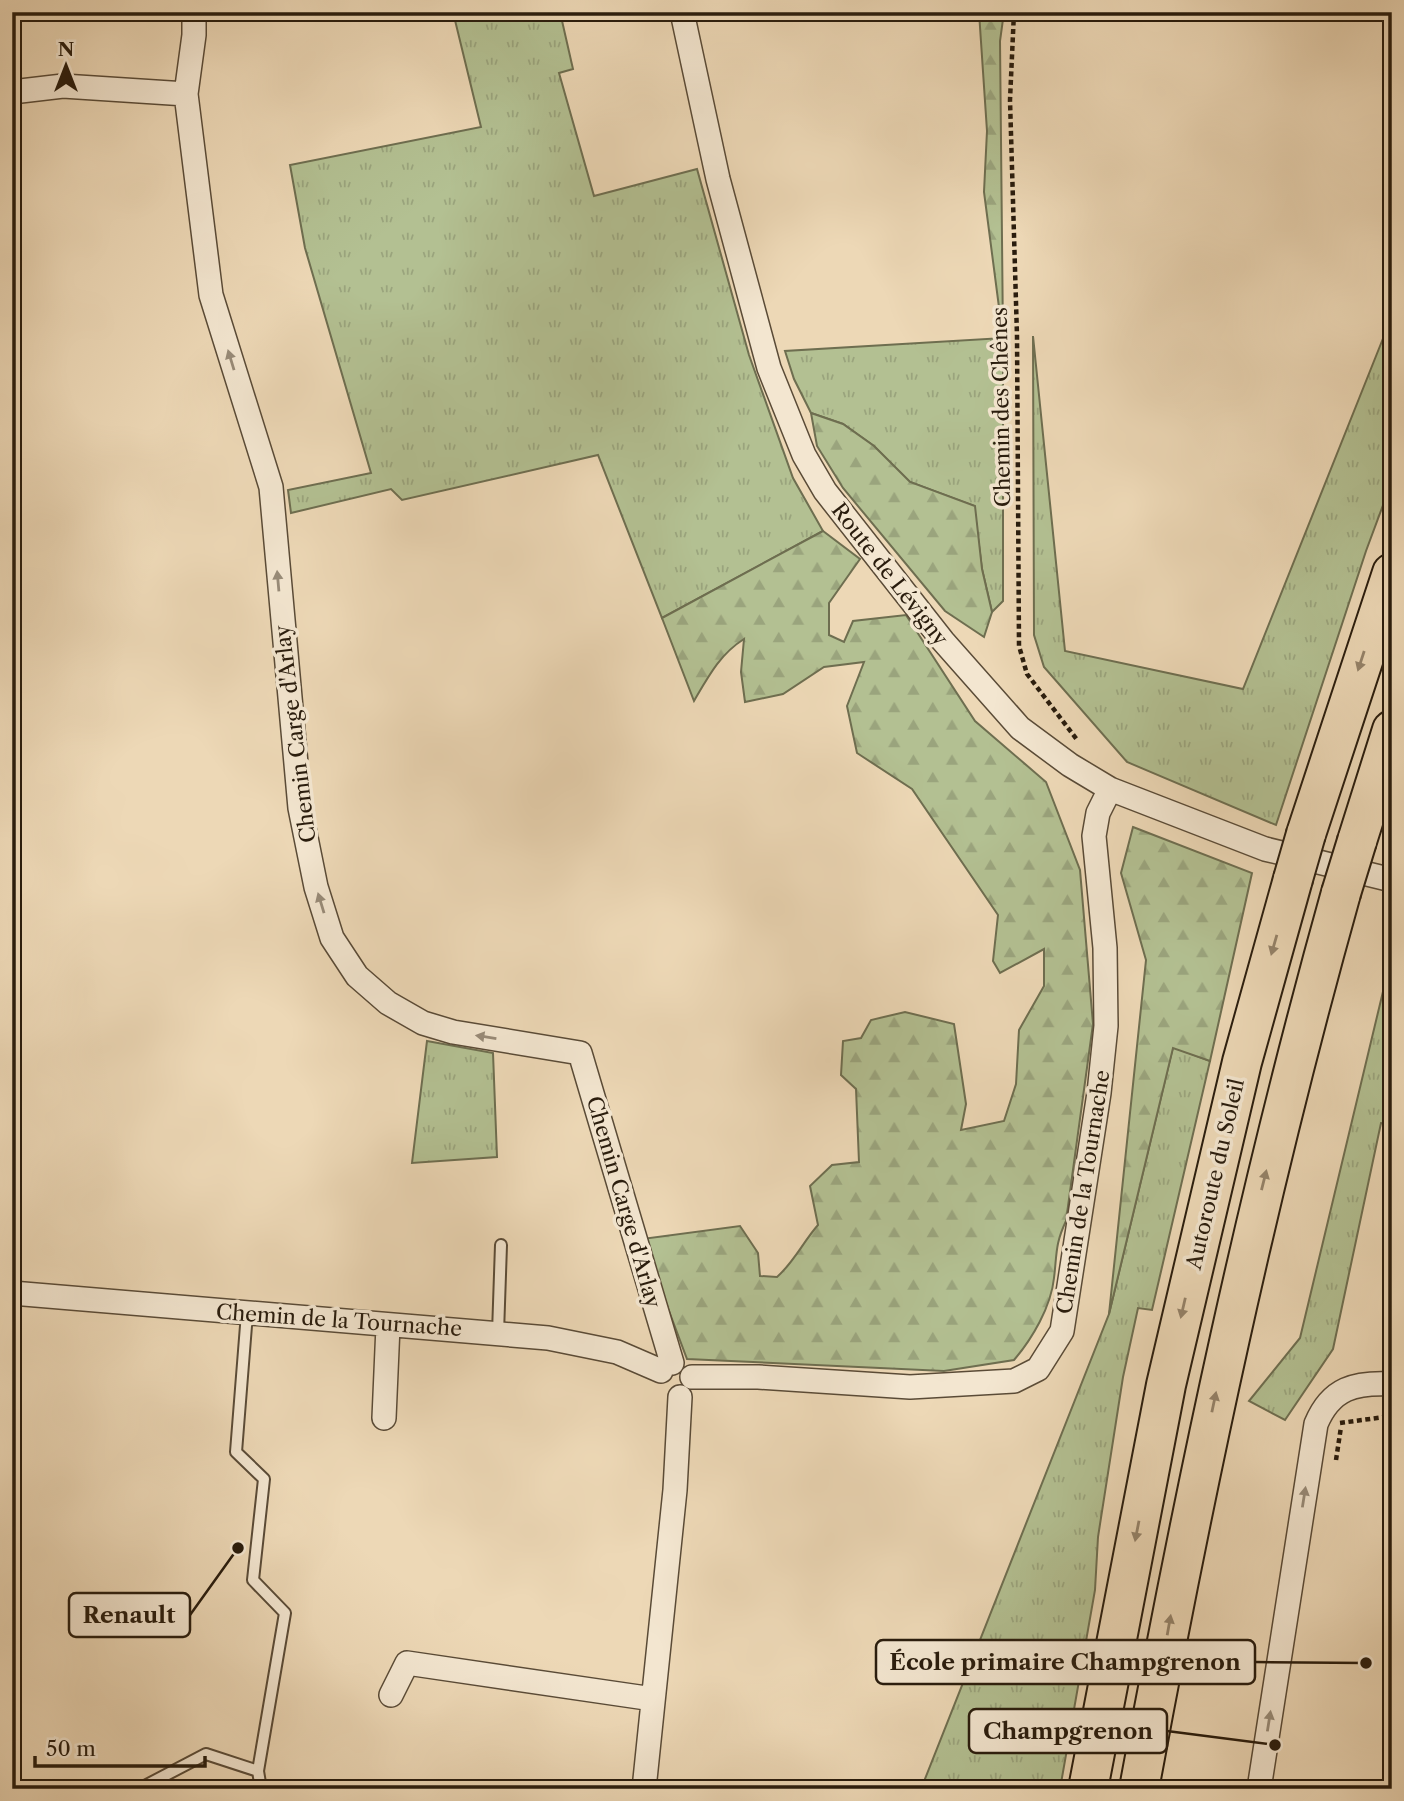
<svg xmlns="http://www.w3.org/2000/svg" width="1404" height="1801" font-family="'Libre Caslon Text',serif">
<defs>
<pattern id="grass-tufts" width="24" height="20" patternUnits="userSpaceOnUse" patternTransform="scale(1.75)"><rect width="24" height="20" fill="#b3c092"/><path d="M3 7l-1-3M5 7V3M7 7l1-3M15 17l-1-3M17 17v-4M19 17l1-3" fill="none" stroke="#9aa47d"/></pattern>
<pattern id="forest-firs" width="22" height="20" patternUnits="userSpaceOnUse" patternTransform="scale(1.75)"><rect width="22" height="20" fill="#b3c092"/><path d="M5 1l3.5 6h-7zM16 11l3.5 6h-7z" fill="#9aa47d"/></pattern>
</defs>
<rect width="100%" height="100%" fill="#edd8b6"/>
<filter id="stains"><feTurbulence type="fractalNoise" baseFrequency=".00286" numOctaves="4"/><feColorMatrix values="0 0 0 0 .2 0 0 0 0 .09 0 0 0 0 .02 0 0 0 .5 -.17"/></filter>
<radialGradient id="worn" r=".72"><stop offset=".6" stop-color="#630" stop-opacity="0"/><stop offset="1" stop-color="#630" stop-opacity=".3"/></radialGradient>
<path fill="url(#grass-tufts)" stroke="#6e6e50" stroke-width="2" d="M453,12H560L573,69L559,73L594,196L697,169L749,355L793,478L823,531L662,618L598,455L402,500L391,489L291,513L288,490L371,473L305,248L290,165L481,127Z
M1392,316V481L1366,551L1276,825L1127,762L1044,667L1034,635L1033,336L1065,651L1243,689Z
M1003,338V601L992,612L982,569L974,506L910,482L874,446L843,424L811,413L794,379L785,351Z
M1392,954V1124L1381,1123L1333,1349L1285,1420L1249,1401L1300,1338Z
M427,1041L493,1053L497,1157L412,1163Z
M1173,1047L1210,1061L1152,1310L1138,1308L1123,1377L1098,1537L1095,1590L1060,1789H921L1109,1314Z"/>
<path fill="url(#forest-firs)" stroke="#6e6e50" stroke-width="2" d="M979,12H1004L1000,41L1003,338L984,192L987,131Z
M811,413L843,424L874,446L910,482L975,506L982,569L992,612L984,637L945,611L843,488L817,446Z
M823,531L860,559L829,603V635L844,642L853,621L906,615L975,721L1046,782L1080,870L1093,1024L1066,1221C1055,1244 1057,1254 1054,1278C1051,1307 1032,1339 1014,1360L944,1371L687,1359L642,1239L740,1226L758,1253L760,1276L777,1277C794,1262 803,1242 818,1225L810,1186L832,1165L859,1162L856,1089L841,1075L843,1041L861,1038L871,1020L905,1012L954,1024L966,1104L961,1130L1004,1121L1016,1084L1019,1030L1044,986V949L1000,973L993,961L998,915L912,789L857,753L847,706L864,662L824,667L783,694L745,702L741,672L744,639C720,654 708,677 694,701L662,618Z
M1133,827L1252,873L1210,1061L1173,1048L1109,1314L1146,960L1121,873Z"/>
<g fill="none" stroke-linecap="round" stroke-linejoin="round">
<g stroke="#5a4b37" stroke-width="14">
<path id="service" d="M247,1313L236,1452L264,1479L253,1580L285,1613L258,1771L261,1789
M498,1333L501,1245
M139,1789L206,1754L258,1771"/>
</g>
<g stroke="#5a4b37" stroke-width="26">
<path id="minor" d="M194,12V35L186,94L211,295L271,487L300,808L316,887L332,938L357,976L388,1003L423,1023L453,1032L580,1053L672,1363
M682,12L718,179L769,368L804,455L825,491L943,641L1020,728L1070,765L1110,789L1265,849L1392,880
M12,92L63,86L186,94
M12,1293L548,1338L617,1352L661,1371
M692,1377H758L910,1387L1014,1381L1038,1369L1062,1331L1099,1093L1106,1026L1105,948L1094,836L1098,813L1110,789
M384,1418L388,1326
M391,1695L407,1663L653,1699
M644,1789L675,1490L680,1397
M1259,1789L1316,1424C1331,1388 1355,1382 1392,1384"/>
</g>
<g stroke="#291c0d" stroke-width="42">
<path id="motorway" d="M1306,834L1392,573
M1357,841L1392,730
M1088,1789L1166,1385L1242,1062L1293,879
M1139,1789C1195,1486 1258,1189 1341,893"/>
</g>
<path stroke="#291c0d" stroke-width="4.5" stroke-dasharray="5 3.5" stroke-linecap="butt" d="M1014,12L1010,100L1017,336L1019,646L1027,674L1078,741
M1340,1423L1392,1416
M1336,1460L1341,1427"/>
<use href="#service" stroke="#f3e6d0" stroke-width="10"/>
<use href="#minor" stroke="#f3e6d0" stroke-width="23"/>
<use href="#motorway" stroke="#edd8b6" stroke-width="38"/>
<g stroke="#291c0d" stroke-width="42" stroke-linecap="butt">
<path id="motorway-bridge" d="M1293,879L1306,834
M1341,893L1357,841"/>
</g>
<use href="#motorway-bridge" stroke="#edd8b6" stroke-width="38"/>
</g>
<defs><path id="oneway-solid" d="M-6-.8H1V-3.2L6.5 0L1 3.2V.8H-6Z" transform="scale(1.75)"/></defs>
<g fill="#988b78">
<use href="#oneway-solid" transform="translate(231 360) rotate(-107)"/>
<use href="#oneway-solid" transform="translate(278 581) rotate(-95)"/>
<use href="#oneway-solid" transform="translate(321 903) rotate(-107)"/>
<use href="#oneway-solid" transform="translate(486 1037) rotate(-171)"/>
<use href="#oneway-solid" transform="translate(1304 1497) rotate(-81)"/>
<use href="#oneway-solid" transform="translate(1269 1721) rotate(-81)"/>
</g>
<g fill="#95836a">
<use href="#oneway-solid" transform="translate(1361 661) rotate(108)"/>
<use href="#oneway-solid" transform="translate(1274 945) rotate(106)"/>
<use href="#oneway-solid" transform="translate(1264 1180) rotate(-76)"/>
<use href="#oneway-solid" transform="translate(1183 1308) rotate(103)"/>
<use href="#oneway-solid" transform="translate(1214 1402) rotate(-78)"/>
<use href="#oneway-solid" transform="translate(1137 1531) rotate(101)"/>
<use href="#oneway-solid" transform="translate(1169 1625) rotate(-80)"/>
</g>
<g text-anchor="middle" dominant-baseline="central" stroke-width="7" stroke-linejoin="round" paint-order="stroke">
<g font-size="21" fill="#291c0d" stroke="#f3e6d0">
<text transform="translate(1001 407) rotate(-91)">Chemin des Chênes</text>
<text transform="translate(890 574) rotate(52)">Route de Lévigny</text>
<text transform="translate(295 734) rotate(-97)">Chemin Carge d'Arlay</text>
<text transform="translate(1215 1174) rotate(-77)">Autoroute du Soleil</text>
<text transform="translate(1083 1192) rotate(-81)">Chemin de la Tournache</text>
<text transform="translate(624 1202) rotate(74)">Chemin Carge d'Arlay</text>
<text transform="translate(339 1320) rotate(4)">Chemin de la Tournache</text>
</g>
</g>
<path fill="none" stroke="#291c0d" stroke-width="2.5" d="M238 1548L190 1615M1366 1663L1255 1662M1275 1745L1167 1731"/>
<g fill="#291c0d" stroke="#f3e6d0" stroke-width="2.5">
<circle cx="238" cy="1548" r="7"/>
<circle cx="1366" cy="1663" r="7"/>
<circle cx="1275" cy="1745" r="7"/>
</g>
<g fill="#f3e6d0" stroke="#291c0d" stroke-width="2.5">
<rect x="69" y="1593" width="121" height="44" rx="7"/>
<rect x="876" y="1640" width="379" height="44" rx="7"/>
<rect x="969" y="1709" width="198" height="44" rx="7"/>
</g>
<g font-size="23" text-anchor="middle" font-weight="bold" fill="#291c0d">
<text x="129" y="1623">Renault</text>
<text x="1065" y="1670">École primaire Champgrenon</text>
<text x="1068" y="1739">Champgrenon</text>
</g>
<rect width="1404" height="1801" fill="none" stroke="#edd8b6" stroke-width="42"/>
<rect x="14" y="14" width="1376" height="1773" fill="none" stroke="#291c0d" stroke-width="3.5"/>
<rect x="21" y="21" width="1362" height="1759" fill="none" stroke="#291c0d" stroke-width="2"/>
<g transform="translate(66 66)" stroke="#f3e6d0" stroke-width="5" paint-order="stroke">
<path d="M0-5L12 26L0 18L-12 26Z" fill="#291c0d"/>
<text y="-10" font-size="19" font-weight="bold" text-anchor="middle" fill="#291c0d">N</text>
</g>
<path d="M35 1756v10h170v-10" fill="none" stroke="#291c0d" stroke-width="3.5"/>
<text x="46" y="1756" font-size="21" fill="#291c0d" stroke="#f3e6d0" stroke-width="5" paint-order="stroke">50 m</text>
<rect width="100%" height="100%" filter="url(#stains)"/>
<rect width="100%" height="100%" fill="url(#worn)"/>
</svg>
